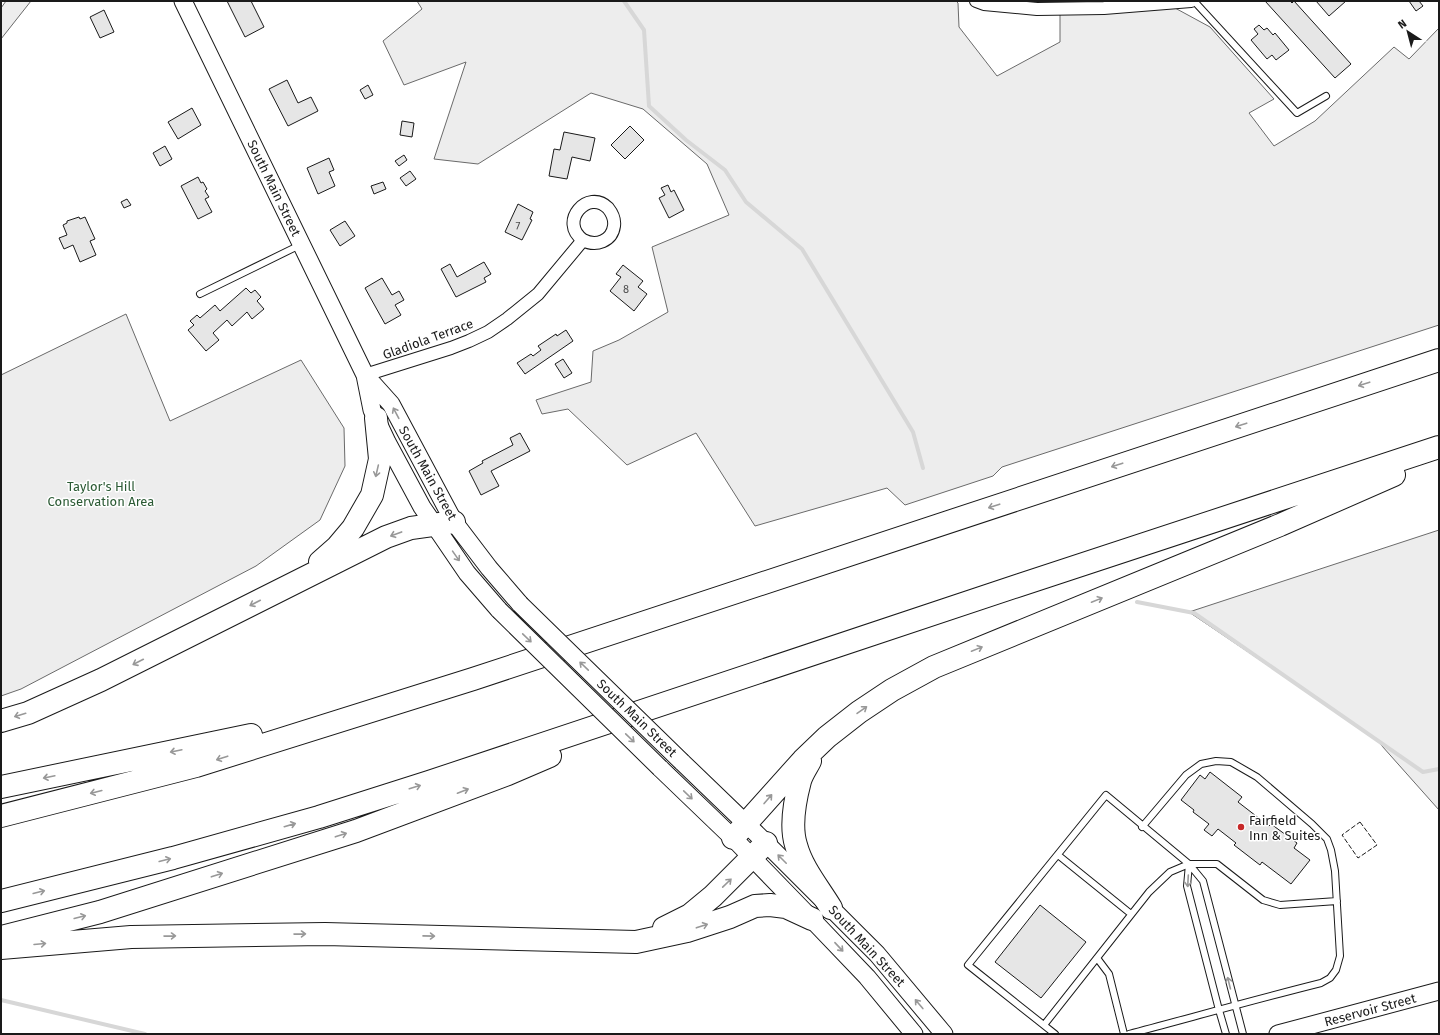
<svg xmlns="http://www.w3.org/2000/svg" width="1440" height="1035" font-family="'Fira Sans',sans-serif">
<rect width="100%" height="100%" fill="#fff"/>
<path fill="#ededed" stroke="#6a6a6a" d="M6,1H31L1,39V8Z
M417,1H956L958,3L959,27L997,76L1060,42V14L1175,8L1210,27L1274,99L1249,113L1274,146L1315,121L1394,47L1409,59L1439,28V325L1002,467L993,476L905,505L887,488L755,526L696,433L627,465L568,409L542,414L536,400L591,382L593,351L619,340L668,312L652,247L729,215L707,164L643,109L591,93L478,164L434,159L466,62L404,85L383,41L422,9Z
M126,314L170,421L301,360L344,428L345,466L320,520L256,566L21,689L1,696V375Z
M1439,530V810L1374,737L1189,612Z"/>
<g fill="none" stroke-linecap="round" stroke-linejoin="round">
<path stroke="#d7d7d7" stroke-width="4" d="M624,1L644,30L649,106L686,140L725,170L746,202L802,249L913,432L923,468
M1137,602L1194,613L1423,772L1439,769
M1,1000L145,1034"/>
</g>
<path fill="#e6e6e6" stroke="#1a1a1a" d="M227,1H251L264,27L245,37Z
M1265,1H1290L1292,3L1294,1L1351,64L1335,78Z
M1316,1H1346L1329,16Z
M1409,1H1419L1423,6L1416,11Z
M104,10L114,32L100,38L90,17Z
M1259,25L1264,30L1267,28L1273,35L1275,33L1289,50L1276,60L1272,55L1267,59L1251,40L1258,34L1254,29Z
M287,80L298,103L311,97L318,111L288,126L269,89Z
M368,85L373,95L365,99L360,90Z
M192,108L201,125L178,139L168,122Z
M402,121L414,123L412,137L400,135Z
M630,126L644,140L625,159L611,145Z
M564,132L595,138L590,161L572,157L567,179L549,176L554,149L560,150Z
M165,146L172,159L160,166L153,153Z
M404,155L407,160L399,166L395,161Z
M329,158L334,170L329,172L335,186L318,194L307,168Z
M410,171L416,179L406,186L400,178Z
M198,177L201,183L203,182L207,189L205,191L209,197L205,199L212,212L198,219L181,186Z
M383,182L386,189L374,194L371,186Z
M668,185L671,192L674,190L684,210L669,218L659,198L665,195L661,188Z
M127,199L131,205L124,208L121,202Z
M518,204L533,212L530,219L532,220L522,240L505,232Z
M79,217L80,219L85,217L95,239L90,241L96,255L80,262L73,245L64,249L59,238L67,235L63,225L67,223V221Z
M345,221L355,236L340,246L330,230Z
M484,262L491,274L484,278L486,282L456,297L441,269L450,264L457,277Z
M623,265L643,281L638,287L647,294L634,311L610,291L621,277L616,274Z
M382,278L392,295L399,291L404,300L395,305L401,315L385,324L365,288Z
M246,288L251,293L255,290L261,297L257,301L264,309L252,319L247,312L232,326L227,320L213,333L219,340L206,351L188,330L194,325L190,321L197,315L200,318L215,305L220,311Z
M566,330L573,341L525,374L517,363L531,354L533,356L541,350L538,346L556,334L557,336Z
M563,359L572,373L564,378L555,364Z
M520,433L530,451L491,471L499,486L481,495L469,471L483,463L482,461L513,445L510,438Z
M1210,772L1242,797L1238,802L1269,826L1271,824L1297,843L1294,848L1310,860L1291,884L1262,862L1260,865L1234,845L1236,843L1218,829L1212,836L1204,830L1209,824L1193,812L1194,810L1181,800L1200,775L1205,779Z
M1040,905L1086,942L1041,998L995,962Z"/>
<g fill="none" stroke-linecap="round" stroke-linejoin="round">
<g stroke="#1a1a1a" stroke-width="8">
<path id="lane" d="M1194,1L1297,113L1326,96
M200,294L300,245
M1058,855L1131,914
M1097,958L1109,974L1124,1034
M1044,1025L1149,892L1170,872L1189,864H1217L1263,900L1280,905L1337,901
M1055,1034L968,965L1106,795L1189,864
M1129,1034C1193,1017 1257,999 1321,983L1330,978L1336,970L1340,956L1335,871L1331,850L1327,839L1312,824L1257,777L1231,762L1216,761L1201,764L1186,775L1142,827
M1226,1034L1219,1010L1187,886L1189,864L1203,881L1243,1034"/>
</g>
<g stroke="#1a1a1a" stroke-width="14">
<path id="street" d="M976,1L984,4L1037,9L1104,8L1191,1
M365,375L451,348L469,341L488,332L507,319L538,294L583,240C596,247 612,241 614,226C615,219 612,213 608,208C588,188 558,222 583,240"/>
</g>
<g stroke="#1a1a1a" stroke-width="19">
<path id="secondary" d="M183,1L365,375L372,410L387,442L422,507L467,573L499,610
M365,375L391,404L454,522L489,568L520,604
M682,762L766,843L877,954L944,1034
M660,768L737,842L802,909L867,977L914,1034
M1278,1034L1439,991"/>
</g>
<g stroke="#1a1a1a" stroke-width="24">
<path id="highway" d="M320,562L337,547L353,528L372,495L380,459L376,418
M1,721L28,713L101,680L386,537L411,528L454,522
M810,761C807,767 802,774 800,781C795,800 790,826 796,845C802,868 819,888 831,908
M1,787L251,735
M1,816L196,766L473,679L1439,360
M733,838L803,760L827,737L859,712L892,690L934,667L1280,525L1394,475
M1,901L173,858L319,817L429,782L1020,585L1439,447
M664,928L690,915L713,896L766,843
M1,937L100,912L356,831L508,774L550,756
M1,948L131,937L325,934L636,942L687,931L730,917L755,906L770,905L786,907L812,919"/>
</g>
<use href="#lane" stroke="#fff" stroke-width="6"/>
<use href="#street" stroke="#fff" stroke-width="12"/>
<use href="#secondary" stroke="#fff" stroke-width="17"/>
<use href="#highway" stroke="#fff" stroke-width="22"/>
<g stroke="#1a1a1a" stroke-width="19" stroke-linecap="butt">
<path id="secondary-bridge" d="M520,604L682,762
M499,610L660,768"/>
</g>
<use href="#secondary-bridge" stroke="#fff" stroke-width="17"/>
<path stroke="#1a1a1a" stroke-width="1" stroke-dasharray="5 2" stroke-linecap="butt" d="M1360,822L1377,845L1358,858L1342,835Z"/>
</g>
<defs><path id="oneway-shaft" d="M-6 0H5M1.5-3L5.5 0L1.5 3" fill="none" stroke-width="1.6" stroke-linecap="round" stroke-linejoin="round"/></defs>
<g stroke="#989898">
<use href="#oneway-shaft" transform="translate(1364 384) rotate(162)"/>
<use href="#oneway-shaft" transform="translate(396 413) rotate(-118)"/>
<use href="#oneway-shaft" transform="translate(1241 425) rotate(162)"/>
<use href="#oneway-shaft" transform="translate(1117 465) rotate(162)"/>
<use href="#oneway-shaft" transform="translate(377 471) rotate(103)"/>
<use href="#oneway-shaft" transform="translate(994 506) rotate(162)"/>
<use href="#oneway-shaft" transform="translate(396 534) rotate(160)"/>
<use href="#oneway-shaft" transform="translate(456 556) rotate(55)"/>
<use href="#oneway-shaft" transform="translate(1097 600) rotate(-22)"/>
<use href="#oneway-shaft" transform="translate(255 603) rotate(153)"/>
<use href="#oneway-shaft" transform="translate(527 638) rotate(44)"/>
<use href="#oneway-shaft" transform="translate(977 649) rotate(-22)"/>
<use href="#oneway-shaft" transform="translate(138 662) rotate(153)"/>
<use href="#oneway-shaft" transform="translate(584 666) rotate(-136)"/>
<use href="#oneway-shaft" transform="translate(862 710) rotate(-35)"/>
<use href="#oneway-shaft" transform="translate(20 715) rotate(163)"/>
<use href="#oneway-shaft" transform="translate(630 738) rotate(44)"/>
<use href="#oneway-shaft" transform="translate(176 751) rotate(168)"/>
<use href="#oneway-shaft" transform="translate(222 758) rotate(162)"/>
<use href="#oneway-shaft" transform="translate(49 777) rotate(168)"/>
<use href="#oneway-shaft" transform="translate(415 787) rotate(-17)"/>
<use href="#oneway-shaft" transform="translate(463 791) rotate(-21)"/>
<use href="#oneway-shaft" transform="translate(96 792) rotate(166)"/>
<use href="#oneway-shaft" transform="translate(688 795) rotate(44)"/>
<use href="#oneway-shaft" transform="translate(768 799) rotate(-49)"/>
<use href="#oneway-shaft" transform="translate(290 825) rotate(-16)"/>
<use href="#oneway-shaft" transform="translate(341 835) rotate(-18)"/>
<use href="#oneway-shaft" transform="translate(782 859) rotate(-135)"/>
<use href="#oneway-shaft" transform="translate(165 860) rotate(-14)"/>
<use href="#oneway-shaft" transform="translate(217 875) rotate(-18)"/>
<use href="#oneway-shaft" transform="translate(1188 881) rotate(93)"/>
<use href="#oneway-shaft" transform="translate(727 883) rotate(-44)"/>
<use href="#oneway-shaft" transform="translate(39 892) rotate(-14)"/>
<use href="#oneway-shaft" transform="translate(80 917) rotate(-14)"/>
<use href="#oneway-shaft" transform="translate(702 926) rotate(-18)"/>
<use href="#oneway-shaft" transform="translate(300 934) rotate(-1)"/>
<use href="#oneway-shaft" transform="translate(170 936) rotate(-1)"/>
<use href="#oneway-shaft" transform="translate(429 936) rotate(1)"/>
<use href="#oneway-shaft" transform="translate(40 944) rotate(-5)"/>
<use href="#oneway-shaft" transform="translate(839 947) rotate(47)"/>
<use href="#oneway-shaft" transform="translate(1229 983) rotate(-104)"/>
<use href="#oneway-shaft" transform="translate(919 1004) rotate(-130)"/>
</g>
<circle fill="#c62828" stroke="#fff" stroke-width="1.5" cx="1241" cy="827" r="4"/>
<g text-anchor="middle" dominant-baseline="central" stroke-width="3" stroke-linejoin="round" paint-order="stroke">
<g font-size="11" fill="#4d4d4d">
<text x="518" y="226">7</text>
<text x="626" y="289">8</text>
</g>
<g font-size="13" fill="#1a1a1a" stroke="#fff">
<text transform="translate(274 188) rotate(64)">South Main Street</text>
<text transform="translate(428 339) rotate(-20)">Gladiola Terrace</text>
<text transform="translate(428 473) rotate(61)">South Main Street</text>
<text transform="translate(637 718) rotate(44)">South Main Street</text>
<text transform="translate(867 946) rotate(47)">South Main Street</text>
<text transform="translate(1370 1010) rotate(-15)">Reservoir Street</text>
</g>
<g font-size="13" fill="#2b5a34" stroke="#fff">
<text x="101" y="486">Taylor's Hill<tspan x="101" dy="15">Conservation Area</tspan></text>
</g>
<g font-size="13" fill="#1a1a1a" stroke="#fff" text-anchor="start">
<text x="1249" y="820">Fairfield<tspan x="1249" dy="15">Inn &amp; Suites</tspan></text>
</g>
</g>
<rect width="1440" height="1035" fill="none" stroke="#1a1a1a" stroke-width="4"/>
<g transform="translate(1408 32) rotate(324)" stroke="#ffffff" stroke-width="3" paint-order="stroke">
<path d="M0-3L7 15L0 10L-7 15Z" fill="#1a1a1a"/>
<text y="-6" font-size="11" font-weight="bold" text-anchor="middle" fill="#1a1a1a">N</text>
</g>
</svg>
